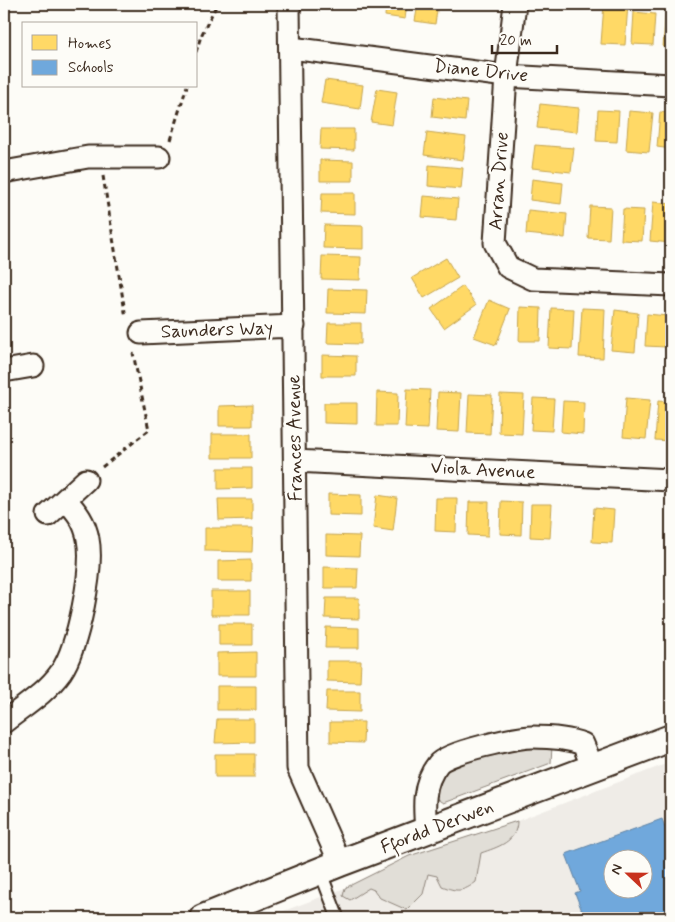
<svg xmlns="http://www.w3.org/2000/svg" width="675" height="922" font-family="Mynerve,sans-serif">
<rect width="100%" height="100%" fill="#fdfcf7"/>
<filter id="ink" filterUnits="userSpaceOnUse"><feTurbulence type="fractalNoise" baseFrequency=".02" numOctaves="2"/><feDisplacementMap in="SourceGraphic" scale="10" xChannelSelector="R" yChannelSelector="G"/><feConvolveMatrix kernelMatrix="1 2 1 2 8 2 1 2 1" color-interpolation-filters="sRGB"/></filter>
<g filter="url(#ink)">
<path fill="#efece7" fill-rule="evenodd" d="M671,762V918H265L345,888L409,856L517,821ZM612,860H642V890H612Z"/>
<path fill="#e1ded7" stroke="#8e847a" d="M552,746L551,763L443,803L437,799L435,794C439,747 517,749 552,746Z
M517,821C517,842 498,847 481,853L476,882C463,892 457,892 442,886L437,876L428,874L423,894L407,910L380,898L374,890L369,888L350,900L343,896L345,888L409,856Z"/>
<path fill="#ffd966" stroke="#c4a450" d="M386,4H407L405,19L385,16Z
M418,4H438L435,24L415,21Z
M604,4H628L625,45L601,44Z
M666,8L671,9V48L663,47Z
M634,12L655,14L653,45L632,44Z
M325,80L363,85L360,109L321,103Z
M377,89L397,92L392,125L371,122Z
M434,97L467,101L465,121L432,117Z
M540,104L579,108L577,132L537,128Z
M598,110L619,111L617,142L596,141Z
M629,111L653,113L649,152L626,150Z
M660,112L671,113V149L657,147Z
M321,129H354V150L320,149Z
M427,132L466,137L463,160L424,155Z
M535,145L574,148L571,172L532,168Z
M320,160L353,161V181H320Z
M429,165L463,168L461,189L428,186Z
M532,179L563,183L561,204L530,200Z
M322,193H355V214L321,213Z
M424,196L458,199L456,220L422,217Z
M653,202L671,204V243L650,241Z
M590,206L611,207L609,239L588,238Z
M623,209L644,210L642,241L621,240Z
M528,210L567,214L565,238L526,234Z
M324,225L363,226V249L323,248Z
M322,256L361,257L360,280L321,279Z
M446,258L458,278L424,298L412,278Z
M463,286L476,305L444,328L431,309Z
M328,289L367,290L366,314L327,313Z
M489,300L510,309L496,345L474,337Z
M520,307L541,308L540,341H519Z
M551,308L574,309L572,349L549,348Z
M582,308L605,309L603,358L579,357Z
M615,310L638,313L635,352L611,350Z
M647,314L668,316L666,347L645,346Z
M328,323H361V344L327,343Z
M322,355L356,356V376H322Z
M407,389L430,390L428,429L405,428Z
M377,392L398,393L397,426H376Z
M438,392L461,393L459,432L436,431Z
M469,394L492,395L490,434L467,433Z
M500,394L524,395L522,434L499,433Z
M533,398L554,399L552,431L531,430Z
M626,398L650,400L646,439L623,437Z
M563,401L584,402L583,434L561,432Z
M658,401L671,402V441L655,440Z
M324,403H357V424L324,423Z
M252,405V426H219V406Z
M212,434H251V458H212Z
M218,468H252V488L218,489Z
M328,494L361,495V516L328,515Z
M377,495L397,498L393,531L373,528Z
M436,498H457L456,532L435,531Z
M218,499H252V519L219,520Z
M501,501L522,502L521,535L500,534Z
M469,502H489L488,536L468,535Z
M531,504H552L550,538L530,537Z
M594,508L614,510L612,543L592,542Z
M205,528H253L252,552L205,551Z
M326,535L360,536L359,556L326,555Z
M251,560V581H218V561Z
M324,567L358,568L357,588H324Z
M211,591H250V615H211Z
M326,598H359V619L325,618Z
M219,624H252V645H219Z
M326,627L359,628V648H325Z
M256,652V676H217V653Z
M327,661H361L360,682L327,681Z
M217,686H256V710H217Z
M327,691H360V712L326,711Z
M217,719H254V742L215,743Z
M330,722H364L363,743L330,742Z
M215,754H254V777H215Z"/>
<path fill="#6fa8dc" stroke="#5f82a3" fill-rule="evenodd" d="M662,819L671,843V918H580L577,912L582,911L575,893L580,891L566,854ZM612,860H642V890H612Z"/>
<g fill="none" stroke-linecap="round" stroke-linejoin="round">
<g stroke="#3b2a1e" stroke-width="15">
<path id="service" d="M320,871L338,918"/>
</g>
<g stroke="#3b2a1e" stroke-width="25">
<path id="minor" d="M289,4L298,768L340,863
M515,4L506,76L495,243L508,267L533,279L671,285
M291,48L506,76L671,85
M4,172L88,157H159
M141,333L294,326
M4,371L33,366
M295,461L671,480
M48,515L86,480
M4,722C23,707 46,693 61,672C78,647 94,568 88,539C85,522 77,512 66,500
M426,830C424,807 422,784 438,764C447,752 517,737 533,737C551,737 567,738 583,744L593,768"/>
</g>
<g stroke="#3b2a1e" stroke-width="30">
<path id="tertiary" d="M203,918L340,863L671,738"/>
</g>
<path stroke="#3b2a1e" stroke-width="3" stroke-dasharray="5 4" stroke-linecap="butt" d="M196,52L201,36L217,4
M170,140L187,86
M103,176L126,318
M102,467L149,430L133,353"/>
<use href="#service" stroke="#fdfcf7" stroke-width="11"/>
<use href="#minor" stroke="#fdfcf7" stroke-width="21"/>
<use href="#tertiary" stroke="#fdfcf7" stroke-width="26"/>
</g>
</g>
<g text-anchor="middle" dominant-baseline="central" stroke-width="5" stroke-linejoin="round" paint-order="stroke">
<g font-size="19" fill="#3b2a1e" stroke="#fdfcf7">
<text transform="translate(481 71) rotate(6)">Diane Drive</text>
<text transform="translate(499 181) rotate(-86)">Arran Drive</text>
<text transform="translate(217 330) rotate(-2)">Saunders Way</text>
<text transform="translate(295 438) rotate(-91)">Frances Avenue</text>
<text transform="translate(483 470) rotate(3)">Viola Avenue</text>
<text transform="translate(437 827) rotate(-21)">Ffordd Derwen</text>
</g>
</g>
<rect width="675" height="922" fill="none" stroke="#fdfcf7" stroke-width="20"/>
<rect x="10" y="10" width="655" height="902" fill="none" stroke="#3b2a1e" stroke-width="2" filter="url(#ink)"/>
<rect x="22" y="22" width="175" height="65" fill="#fdfcf7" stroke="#afa8a0"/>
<rect x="32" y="35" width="25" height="15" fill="#ffd966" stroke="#afa8a0"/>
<text x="68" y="48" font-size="15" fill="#3b2a1e">Homes</text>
<rect x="32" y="60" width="25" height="15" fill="#6fa8dc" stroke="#afa8a0"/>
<text x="68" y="72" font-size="15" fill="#3b2a1e">Schools</text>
<g transform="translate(628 874) rotate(292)"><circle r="24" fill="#fdfcf7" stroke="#afa8a0"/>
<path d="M0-4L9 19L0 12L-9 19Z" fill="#c8321e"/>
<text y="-8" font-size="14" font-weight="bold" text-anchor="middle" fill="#3b2a1e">N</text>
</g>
<path d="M492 45v8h65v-8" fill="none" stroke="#3b2a1e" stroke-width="2.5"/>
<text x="500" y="45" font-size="15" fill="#3b2a1e" stroke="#fdfcf7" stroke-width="4" paint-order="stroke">20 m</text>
</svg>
